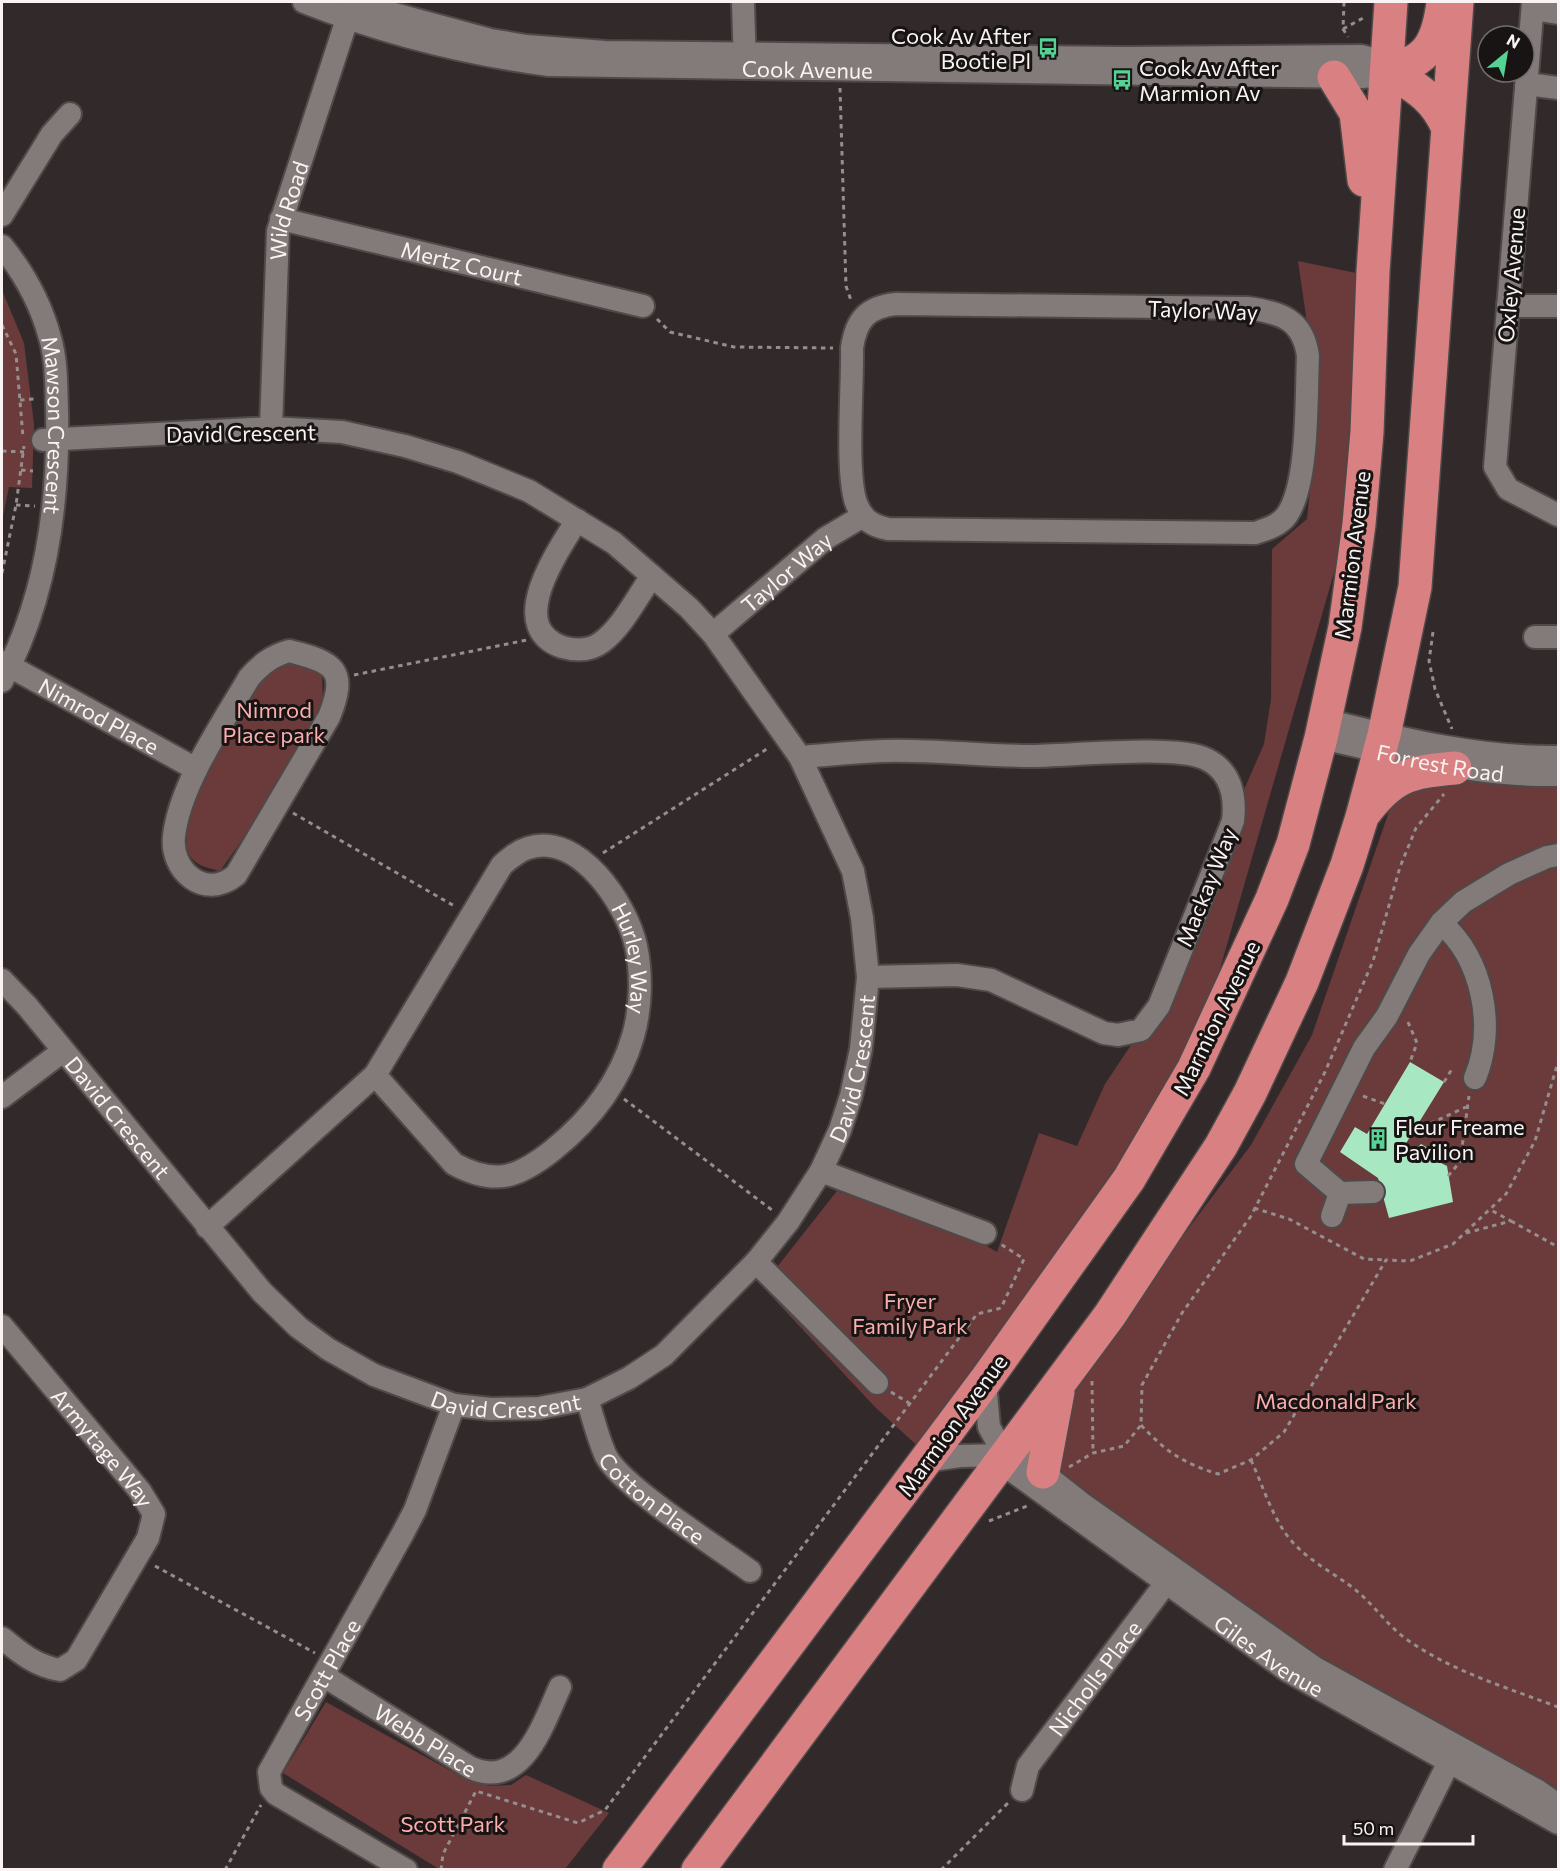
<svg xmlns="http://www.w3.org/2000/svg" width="1560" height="1871" font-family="Commissioner,sans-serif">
<rect width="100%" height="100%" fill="#322a2a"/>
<path fill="#6b3a3b" d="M1298,261L1366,275L1344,538L1188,1080L923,1451L875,1407L762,1286L837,1191L977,1240L997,1252L1039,1133L1077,1146L1105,1084L1135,1039L1264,744L1271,699L1272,549L1307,519L1319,406Z
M2,290L24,343L34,424L32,488L9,487L2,521Z
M285,661L314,669L322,677L323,703L316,718L257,819L220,871C209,868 195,866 189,854C174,824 230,723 249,697C258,682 270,670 285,661Z
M1405,765L1558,769V1798L1295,1649L1021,1452L1251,1145L1312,1035Z
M326,1702L462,1777L490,1786L511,1785L526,1775L609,1813L565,1869H439L283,1773Z"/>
<path fill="#a7e8c3" d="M1410,1062L1444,1082L1405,1145L1414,1151L1421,1144L1435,1152L1437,1161L1447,1166L1453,1202L1389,1218L1378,1178L1340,1152L1355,1127L1367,1134Z"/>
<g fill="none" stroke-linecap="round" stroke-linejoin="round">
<g stroke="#4f4948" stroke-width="26">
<g id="minor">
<path id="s1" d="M304,2C383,33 464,54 549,65L1362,77L1373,76L1387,69L1376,60L1361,56L1125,58L605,52L526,46L491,40L350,2"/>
<path d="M743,2L745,66"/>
<path d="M1533,2L1495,467L1508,489L1558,515"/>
<path d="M1533,9L1558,13"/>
<path d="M1527,84L1558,88"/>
<path d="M2,215L52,134L70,114"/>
<path id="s2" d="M281,219L643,306"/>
<path id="s3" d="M2,246C24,273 41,304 50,338C57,362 56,387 57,411C59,503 47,598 2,681"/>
<path d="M896,304L1248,308C1281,313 1303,319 1308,356C1306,397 1309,483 1287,515C1279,526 1267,529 1255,533L888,529C873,526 863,520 857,505C845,478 853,383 852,348C856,320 867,307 896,304Z"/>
<path d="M1508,306H1558"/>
<path id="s4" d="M271,428L278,231L352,4"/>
<path d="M577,520C559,550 504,626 562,647C576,651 590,651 602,642C623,626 637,597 652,576"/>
<path id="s5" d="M713,634L826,538L863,516"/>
<path d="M1535,637H1558"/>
<path d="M289,651C335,662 348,670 329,717L236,875C204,901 170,870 174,836C180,784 223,723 249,678C261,664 272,656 289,651Z"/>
<path id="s6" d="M2,662L196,769"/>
<path d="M1325,720C1403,739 1478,758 1558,757"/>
<path id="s7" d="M1321,738C1400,755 1477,777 1558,775"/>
<path d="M800,757C828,755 855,752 883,751C931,749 980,756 1029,756C1069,756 1176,744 1206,759C1231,771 1236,796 1233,821L1159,1006L1141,1030L1118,1035L1104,1033L991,980L957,975L868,977"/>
<path d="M1441,923C1483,958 1496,1028 1475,1078"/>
<path id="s8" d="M2,980L27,1006L262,1292L298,1327L328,1349L374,1375L454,1405L491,1409L539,1408L587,1399L629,1378L664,1355L756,1262L788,1222L821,1171L840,1130L851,1096L861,1049L868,977L862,918L853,871L800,757L713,634L689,608L614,543L529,491L458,462L405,446L342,432L271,428L43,440"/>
<path d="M2,1097L63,1051"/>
<path d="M821,1171L985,1233"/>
<path d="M1373,1192L1340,1193L1306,1164L1364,1048L1387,1016L1419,954L1441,923L1463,902L1509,874L1547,857L1558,855"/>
<path d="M1332,1216L1340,1193"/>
<path id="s9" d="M207,1227L375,1075L502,865C510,858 518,851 528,848C579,831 627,905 636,946C642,974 641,1009 633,1036C620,1082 590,1120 553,1150C518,1178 495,1186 454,1164L375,1075"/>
<path d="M756,1262L877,1383"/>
<path id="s10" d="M2,1326L140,1491L154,1514L148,1538L76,1660L60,1670C36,1666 20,1653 2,1638"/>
<path id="s11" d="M985,1381L989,1427L1014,1472L1288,1671L1558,1823"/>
<path id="s12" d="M587,1399C593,1417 598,1439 606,1456C622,1487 717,1547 750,1571"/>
<path d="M925,1461L960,1456L1006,1455L1024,1458L1081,1503L1315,1668L1538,1791L1558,1805"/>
<path id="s13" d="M324,1676L471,1768C523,1790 543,1724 560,1687"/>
<path id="s14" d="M1022,1790L1028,1766L1175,1571"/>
<path id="s15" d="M406,1870L276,1794L271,1788L269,1772L403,1533L415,1510L454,1405"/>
<path d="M1395,1870L1455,1750"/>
</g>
</g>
<g stroke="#4f4948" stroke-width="36">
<path id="highway" d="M1387,69C1428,64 1438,41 1443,3
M1387,69C1414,87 1433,95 1447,126
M1334,77L1356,113L1364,180
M1363,815C1392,776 1409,772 1455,768
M1043,1472L1058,1392
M619,1870L985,1381L1129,1179L1194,1068L1272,899L1293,844L1321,738L1345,627L1359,524L1367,432L1373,272L1391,2
M698,1870L1110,1315L1221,1146L1250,1093L1302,982L1347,865L1362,817L1384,735L1415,587L1457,2"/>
</g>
<path stroke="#958e8e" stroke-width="3" stroke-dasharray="4.5 4.5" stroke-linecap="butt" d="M1344,2L1343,29L1348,37
M1343,29L1365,17
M840,88L846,286L852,303
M657,319L670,332L734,347L833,348
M2,325L16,354L23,437
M20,400L34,399
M2,451L24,452
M21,470L33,471
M16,505L35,506
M2,573L16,505L24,446
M1433,632L1429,661L1435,689L1452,729
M354,675L527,640
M293,813L456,907
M603,853L770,747
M1408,1022L1417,1043L1410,1062
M1444,1082L1452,1069
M1363,1096L1385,1104
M624,1099L772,1210
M1414,1131L1466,1107
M1448,1176L1460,1162L1469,1096
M1254,1208L1289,1219L1364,1259L1386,1260
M1511,1221L1558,1247
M1466,1233L1511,1221L1489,1209
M1092,1381L1093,1453
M891,1392L909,1403
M1141,1425C1166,1452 1183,1463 1218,1474L1251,1460L1284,1432L1386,1260L1410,1261L1453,1244L1506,1194L1535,1141L1558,1062
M1251,1460C1262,1484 1271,1513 1286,1534C1304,1559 1330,1570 1353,1588C1373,1603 1388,1627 1409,1641C1454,1672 1508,1688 1558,1707
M1069,1467L1093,1453L1124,1446L1141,1425L1142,1385L1182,1313L1251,1216L1325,1072L1373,961L1400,867L1416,828L1444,794
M989,1521L1027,1506
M155,1566L315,1653
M225,1870L261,1805
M441,1870L443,1854L476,1791L578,1823L605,1810L977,1314L1001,1308L1024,1259L999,1243
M941,1870L1008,1803"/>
<use href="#minor" stroke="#837a7a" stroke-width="22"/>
<use href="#highway" stroke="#d98082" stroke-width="33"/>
</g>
<defs>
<g id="bus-bare" transform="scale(1.62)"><path d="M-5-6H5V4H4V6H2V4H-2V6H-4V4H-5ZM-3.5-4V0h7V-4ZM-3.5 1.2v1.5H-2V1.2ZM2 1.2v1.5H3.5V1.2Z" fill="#54d395" stroke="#171413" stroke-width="2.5" paint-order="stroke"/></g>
<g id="building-bare" transform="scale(1.62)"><path d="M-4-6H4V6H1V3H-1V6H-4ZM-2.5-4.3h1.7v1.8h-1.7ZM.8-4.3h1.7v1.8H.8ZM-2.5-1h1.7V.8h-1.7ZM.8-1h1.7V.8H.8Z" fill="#54d395" stroke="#171413" stroke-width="2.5" paint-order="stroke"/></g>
</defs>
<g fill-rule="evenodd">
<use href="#bus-bare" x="1048" y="48"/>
<use href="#bus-bare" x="1122" y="80"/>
<use href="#building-bare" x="1378" y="1139"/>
</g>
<g text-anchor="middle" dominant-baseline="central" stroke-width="6" stroke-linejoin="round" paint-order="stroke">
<g font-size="22" fill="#f9f4f3" stroke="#171413" text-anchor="start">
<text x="1031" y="35" text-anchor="end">Cook Av After<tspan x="1031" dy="25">Bootie Pl</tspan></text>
<text x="1139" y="67">Cook Av After<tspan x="1139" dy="25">Marmion Av</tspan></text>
<text x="1395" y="1126">Fleur Freame<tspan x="1395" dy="25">Pavilion</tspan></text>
</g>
<g font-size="22" fill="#f9f4f3" stroke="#171413">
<text stroke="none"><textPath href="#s1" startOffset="512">Cook Avenue</textPath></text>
<text stroke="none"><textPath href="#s4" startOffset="219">Wild Road</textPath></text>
<text stroke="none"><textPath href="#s2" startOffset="186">Mertz Court</textPath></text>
<text transform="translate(1511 275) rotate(-85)">Oxley Avenue</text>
<text transform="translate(1203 310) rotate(2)">Taylor Way</text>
<text stroke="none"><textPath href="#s3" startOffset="192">Mawson Crescent</textPath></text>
<text transform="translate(241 433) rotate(-1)">David Crescent</text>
<text transform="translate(1352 555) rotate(-83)">Marmion Avenue</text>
<text stroke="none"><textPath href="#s5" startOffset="96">Taylor Way</textPath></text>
<text stroke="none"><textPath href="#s6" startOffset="111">Nimrod Place</textPath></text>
<text stroke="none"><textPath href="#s7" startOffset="122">Forrest Road</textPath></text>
<text transform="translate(1206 887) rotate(-68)">Mackay Way</text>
<text stroke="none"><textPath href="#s9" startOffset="675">Hurley Way</textPath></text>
<text transform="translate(1216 1018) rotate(-64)">Marmion Avenue</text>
<text stroke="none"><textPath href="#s8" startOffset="1206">David Crescent</textPath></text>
<text stroke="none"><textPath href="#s8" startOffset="180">David Crescent</textPath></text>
<text stroke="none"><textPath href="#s8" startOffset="684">David Crescent</textPath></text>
<text transform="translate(952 1425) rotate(-54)">Marmion Avenue</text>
<text stroke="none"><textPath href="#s10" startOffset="158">Armytage Way</textPath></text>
<text stroke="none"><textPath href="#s12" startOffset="123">Cotton Place</textPath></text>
<text stroke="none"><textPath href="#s11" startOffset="412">Giles Avenue</textPath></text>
<text stroke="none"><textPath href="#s15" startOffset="292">Scott Place</textPath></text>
<text stroke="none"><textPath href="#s14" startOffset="135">Nicholls Place</textPath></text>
<text stroke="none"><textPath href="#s13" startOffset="120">Webb Place</textPath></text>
</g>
<g font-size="22" fill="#fbaeae" stroke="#171413">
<text x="274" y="709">Nimrod<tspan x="274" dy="25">Place park</tspan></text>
<text x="910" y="1300">Fryer<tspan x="910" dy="25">Family Park</tspan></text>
<text x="1336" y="1400">Macdonald Park</text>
<text x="453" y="1823">Scott Park</text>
</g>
</g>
<rect width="1560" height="1871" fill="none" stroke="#f9f4f3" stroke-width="6"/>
<g transform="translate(1506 54) rotate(30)"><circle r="28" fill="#171413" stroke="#716e6d" stroke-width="1.5"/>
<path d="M0-4.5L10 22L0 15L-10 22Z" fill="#54d395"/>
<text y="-9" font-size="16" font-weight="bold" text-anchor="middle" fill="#f9f4f3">N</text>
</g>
<path d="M1344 1835v9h129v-9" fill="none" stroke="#f9f4f3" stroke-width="3"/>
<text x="1353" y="1835" font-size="18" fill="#f9f4f3" stroke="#171413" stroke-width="4.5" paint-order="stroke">50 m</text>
</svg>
